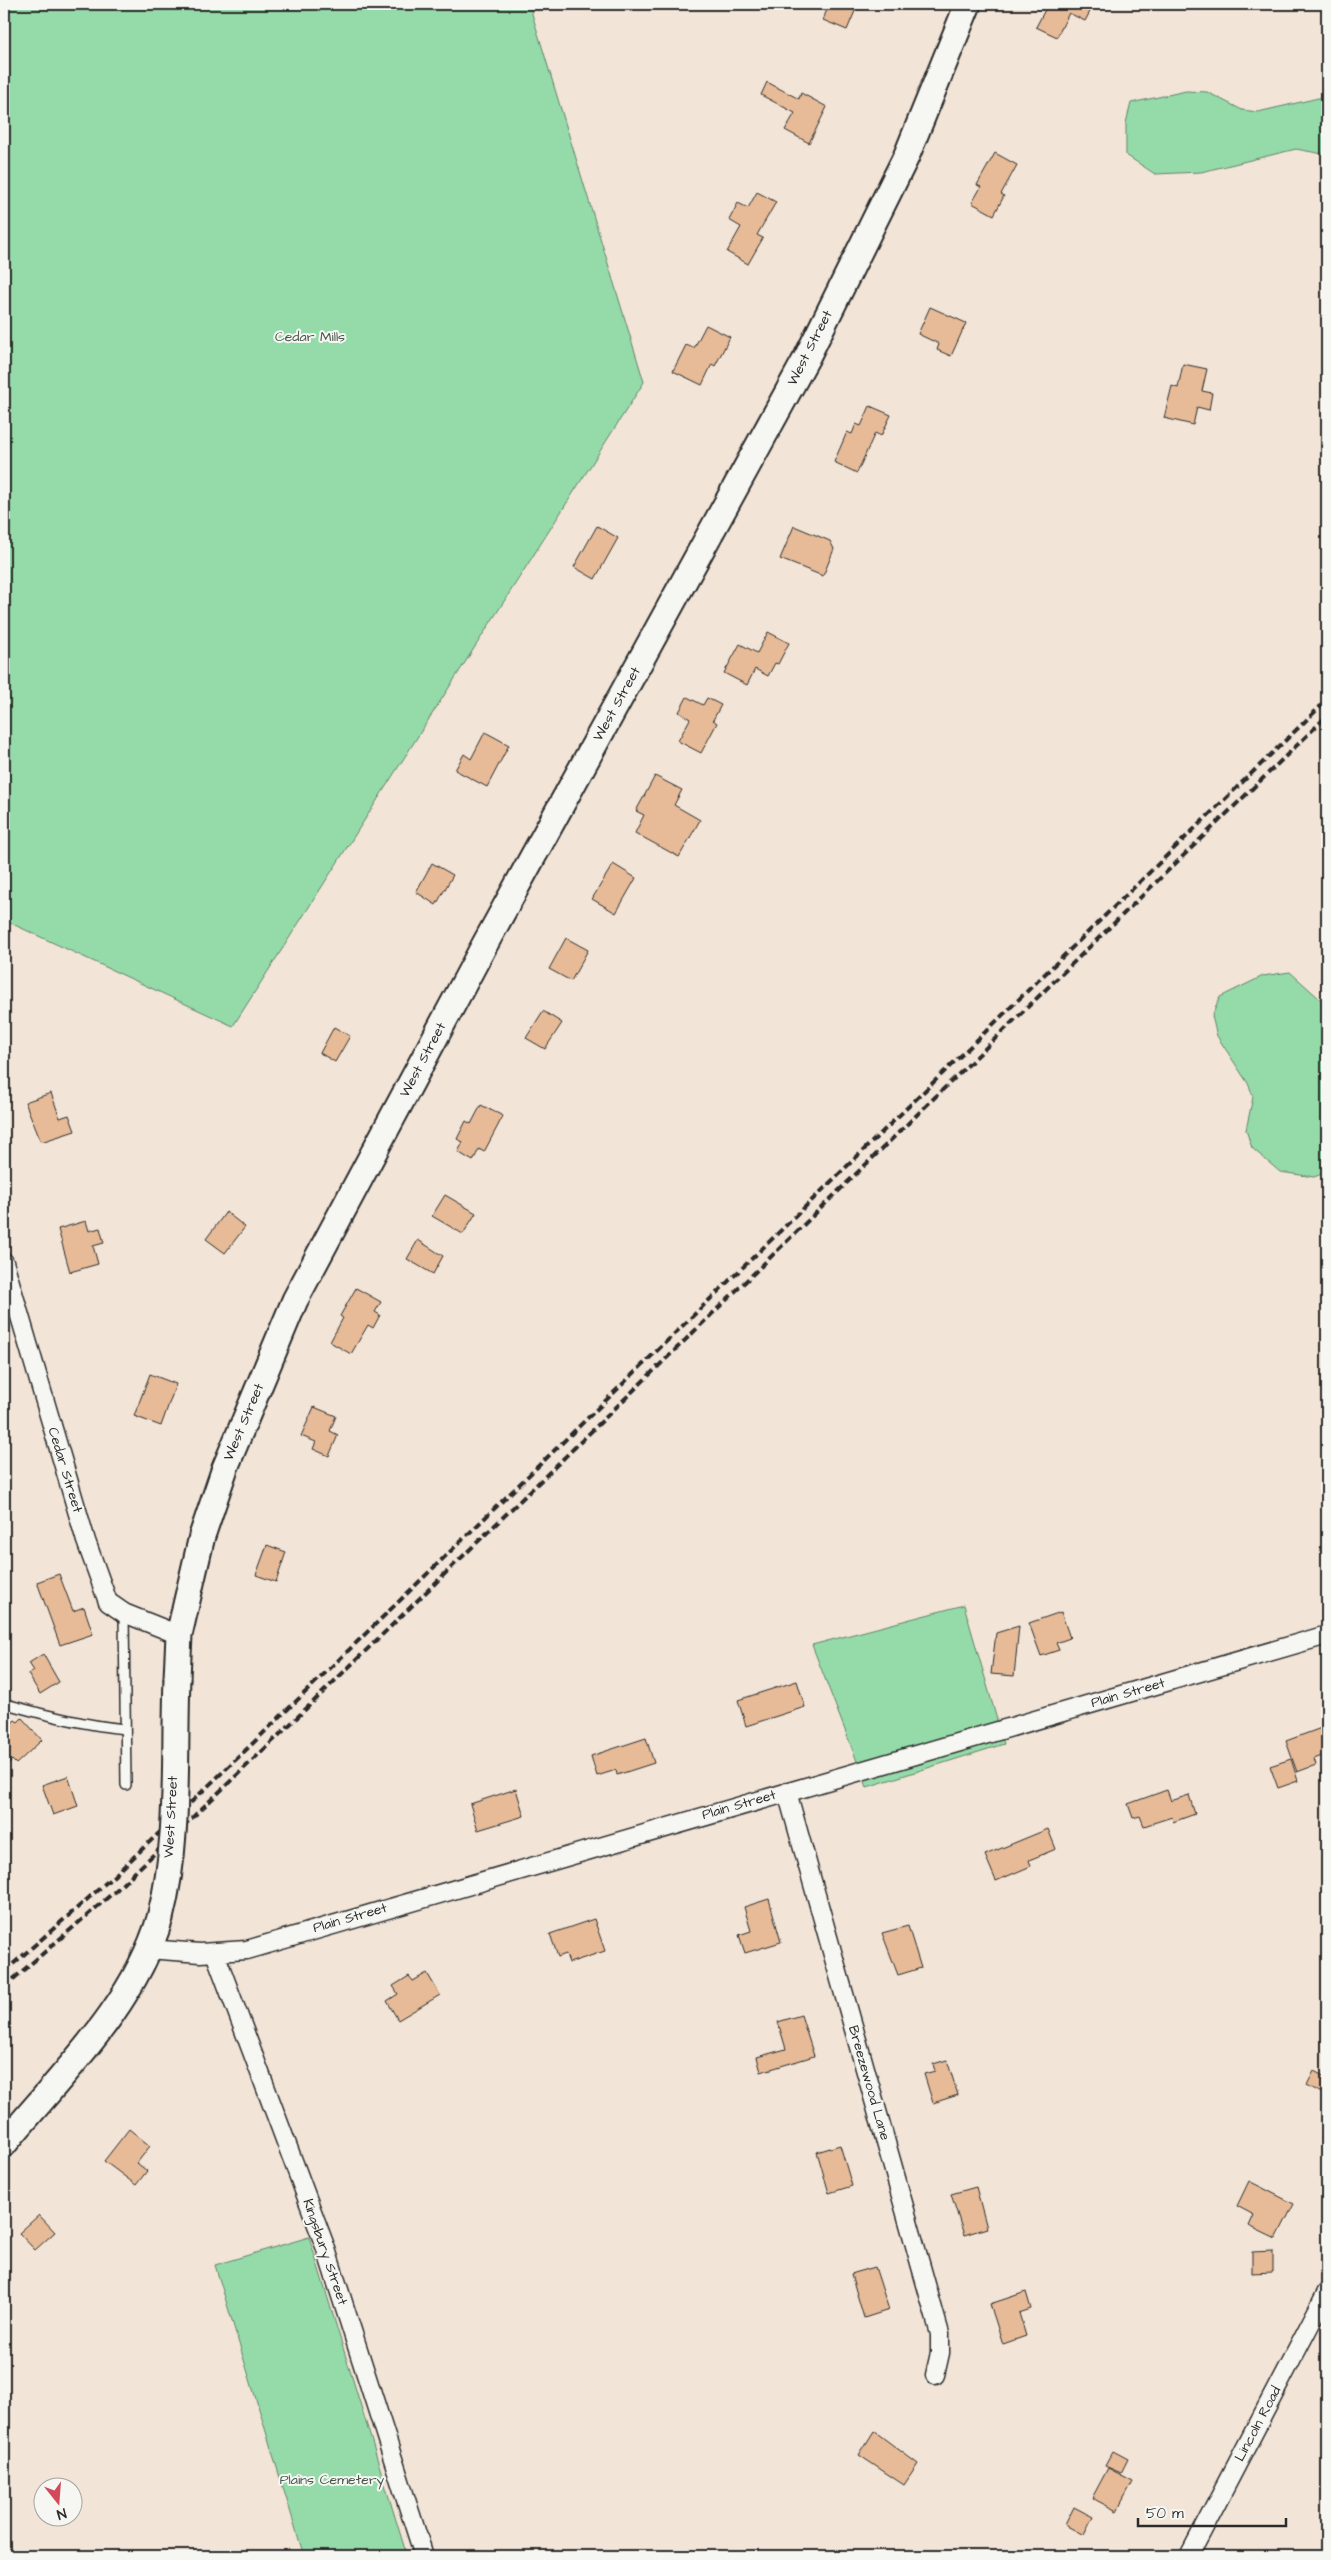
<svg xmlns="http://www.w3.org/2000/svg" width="1331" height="2560" font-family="'Architects Daughter',sans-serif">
<rect width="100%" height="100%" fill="#f2e4d7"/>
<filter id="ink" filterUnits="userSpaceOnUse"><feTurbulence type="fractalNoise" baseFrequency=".02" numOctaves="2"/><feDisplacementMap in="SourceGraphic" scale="10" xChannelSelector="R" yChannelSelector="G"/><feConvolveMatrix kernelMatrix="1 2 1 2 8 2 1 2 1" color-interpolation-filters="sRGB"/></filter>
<g filter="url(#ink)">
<path fill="#95dba9" stroke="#60836a" d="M4,4H529L644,382L233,1026L4,920Z
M1186,91L1207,92L1242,110L1258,112L1327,96V157L1323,154L1296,149L1201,172L1155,174L1126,155V123L1131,103Z
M1290,972L1321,1000L1327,1001V1172L1314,1177L1280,1172L1252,1148L1246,1130L1253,1097L1249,1085L1217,1036L1212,1016L1220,997L1263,976Z
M964,1605L1004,1744L867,1787L812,1645Z
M309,2237L407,2556H304L215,2265Z"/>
<path fill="#e7bb97" stroke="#2b2b2b" d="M829,4H858L847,30L823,20Z
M1048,4H1094L1085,21L1069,13L1057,37L1036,27Z
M767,82L799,99L801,93L827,107L809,143L785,130L795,113L761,95Z
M995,153L1017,165L1001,194L1004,196L994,215L972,203L981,187L977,185Z
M757,192L776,202L757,235L763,238L748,264L727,252L741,227L729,220L738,203L748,208Z
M930,307L966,323L951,356L937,350L939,344L918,334Z
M706,325L730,337L715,366L712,364L702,385L673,371L686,345L694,348Z
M1183,364L1207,369L1202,391L1212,393L1209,410L1197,407L1193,425L1164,418L1172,386L1178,388Z
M870,406L891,415L881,436L875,433L857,473L834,462L847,432L852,434L856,424L861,426Z
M597,526L618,538L595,579L574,567Z
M794,526L830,541L834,549L823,576L780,559Z
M768,632L789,643L778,664L775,663L768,676L755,669L747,685L724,673L740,644L757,653Z
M687,697L703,705L707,698L721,705L713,720L717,723L701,753L678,741L690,719L679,712Z
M485,732L509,745L487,787L455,770L464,754L471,759Z
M655,776L682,790L674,805L700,820L679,857L635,833L644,815L636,811Z
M432,863L453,875L436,905L416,892Z
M613,864L636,878L616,913L592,899Z
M566,938L588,950L571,981L549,969Z
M543,1011L562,1023L545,1049L526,1038Z
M334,1027L350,1036L335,1062L320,1053Z
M51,1093L60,1118L69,1115L75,1131L41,1142L25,1102Z
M481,1105L503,1116L484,1152L479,1149L473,1161L458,1152L463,1142L457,1139L466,1121L471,1124Z
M445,1195L476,1213L463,1234L432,1216Z
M226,1212L245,1227L225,1253L206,1239Z
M86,1221L89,1231L100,1228L104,1243L93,1246L98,1264L70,1272L58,1229Z
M418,1240L443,1256L433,1274L407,1259Z
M356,1288L381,1302L375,1312L380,1315L373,1328L368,1325L351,1354L330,1342L343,1318L340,1316Z
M150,1374L176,1384L161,1426L134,1416Z
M314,1407L336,1416L330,1431L338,1435L329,1456L313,1449L316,1442L301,1436Z
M267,1545L286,1552L276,1582L256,1575Z
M59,1574L73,1611L84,1607L93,1634L60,1645L37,1582Z
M1061,1612L1070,1638L1056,1643L1059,1650L1041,1656L1029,1623Z
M1019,1626L1014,1676L991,1674L996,1633Z
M43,1654L59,1682L40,1694L28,1674L34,1671L29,1663Z
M797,1681L805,1707L746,1726L738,1700Z
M22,1718L42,1740L16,1764L12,1760L4,1768V1730L15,1720L18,1722Z
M1324,1727L1327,1736V1754L1314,1759L1316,1765L1297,1772L1286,1741Z
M646,1738L654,1763L617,1775L616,1770L597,1776L591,1756Z
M1291,1759L1298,1781L1278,1788L1270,1766Z
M68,1776L78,1806L53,1815L42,1785Z
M516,1789L524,1816L478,1830L470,1804Z
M1167,1790L1171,1801L1189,1795L1195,1814L1173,1822L1172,1817L1144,1826L1140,1816L1133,1818L1128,1804Z
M1048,1829L1056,1849L1029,1860L1031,1866L996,1881L985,1855Z
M769,1899L781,1942L745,1953L739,1935L751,1931L744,1907Z
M594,1919L605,1951L569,1963L566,1954L558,1957L550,1934Z
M908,1926L921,1968L898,1975L882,1933Z
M427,1973L440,1995L398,2020L387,2001L398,1994L393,1986L409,1976L413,1981Z
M801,2015L814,2056L761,2072L757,2057L786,2049L778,2022Z
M947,2060L958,2095L933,2103L924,2074L935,2071L933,2064Z
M1314,2071L1327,2078V2096L1307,2085Z
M129,2129L150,2146L137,2163L147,2171L136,2185L104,2161Z
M840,2145L852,2186L829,2193L817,2152Z
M1249,2181L1294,2204L1276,2239L1249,2226L1254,2215L1237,2206Z
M976,2187L987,2228L964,2235L951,2194Z
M39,2215L55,2232L35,2250L19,2233Z
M1273,2251V2272L1252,2273V2252Z
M875,2267L889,2310L864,2318L851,2274Z
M1026,2292L1031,2309L1019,2313L1026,2336L1003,2344L990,2304Z
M874,2431L918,2464L904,2485L859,2455Z
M1113,2451L1128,2459L1121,2473L1105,2466Z
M1108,2468L1133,2481L1117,2511L1092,2498Z
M1074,2507L1093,2517L1084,2535L1065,2525Z"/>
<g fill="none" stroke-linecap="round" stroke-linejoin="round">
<g stroke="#2b2b2b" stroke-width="12">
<path id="service" d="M124,1613L126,1785
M6,1704C46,1715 84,1725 125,1729"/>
</g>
<g stroke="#2b2b2b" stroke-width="21">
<path id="minor" d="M4,1262L86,1541L108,1602L124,1613L179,1635
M787,1792L940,2334V2353L935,2375
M148,1949L200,1953L247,1950L1327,1635
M215,1953L325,2246L424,2556
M1189,2556L1327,2292"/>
</g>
<g stroke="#2b2b2b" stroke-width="29">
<path id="secondary" d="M177,1678L179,1635L202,1536L225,1468L295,1300L485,944L807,357L906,157L968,4
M4,2144C61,2075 134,2006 160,1918"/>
</g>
<use href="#service" stroke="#f6f6f2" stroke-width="9"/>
<use href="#minor" stroke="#f6f6f2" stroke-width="18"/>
<use href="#secondary" stroke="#f6f6f2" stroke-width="25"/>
<path stroke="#2b2b2b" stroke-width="4" stroke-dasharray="8 4" stroke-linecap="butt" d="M4,1972L116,1874L250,1746L1327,700
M4,1987L113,1893L277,1737L1327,716"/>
<g stroke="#2b2b2b" stroke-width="29" stroke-linecap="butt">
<path id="secondary-bridge" d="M160,1918C180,1841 174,1757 177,1678"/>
</g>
<use href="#secondary-bridge" stroke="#f6f6f2" stroke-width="25"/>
</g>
</g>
<g text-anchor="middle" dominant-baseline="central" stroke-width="4" stroke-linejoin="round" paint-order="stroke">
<g font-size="14" fill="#46574a" stroke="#f6f6f2">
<text x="310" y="337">Cedar Mills</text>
<text x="332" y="2480">Plains Cemetery</text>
</g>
<g font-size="14" fill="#2b2b2b" stroke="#f6f6f2">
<text transform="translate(810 348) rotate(-63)">West Street</text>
<text transform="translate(617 704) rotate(-61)">West Street</text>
<text transform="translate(423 1060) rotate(-62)">West Street</text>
<text transform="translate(244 1422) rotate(-67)">West Street</text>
<text transform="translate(65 1470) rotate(73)">Cedar Street</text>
<text transform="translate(1128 1693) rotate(-16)">Plain Street</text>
<text transform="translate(739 1805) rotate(-16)">Plain Street</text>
<text transform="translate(171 1817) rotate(-87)">West Street</text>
<text transform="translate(350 1918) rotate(-16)">Plain Street</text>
<text transform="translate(869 2083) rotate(74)">Breezewood Lane</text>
<text transform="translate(325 2252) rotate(71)">Kingsbury Street</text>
<text transform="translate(1258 2424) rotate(-62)">Lincoln Road</text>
</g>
</g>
<rect width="1331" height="2560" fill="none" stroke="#f6f6f2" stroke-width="20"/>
<rect x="10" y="10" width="1311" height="2540" fill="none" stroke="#2b2b2b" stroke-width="2" filter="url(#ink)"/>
<g transform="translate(58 2502) rotate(163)"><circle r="24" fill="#f6f6f2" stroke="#a5a5a2"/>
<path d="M0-4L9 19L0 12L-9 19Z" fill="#d1495b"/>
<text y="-8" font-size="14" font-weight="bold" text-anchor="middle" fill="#2b2b2b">N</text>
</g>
<path d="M1138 2518v8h148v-8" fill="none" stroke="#2b2b2b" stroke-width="2.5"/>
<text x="1146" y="2518" font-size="15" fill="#2b2b2b" stroke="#f6f6f2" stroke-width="4" paint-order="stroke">50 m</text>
</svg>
